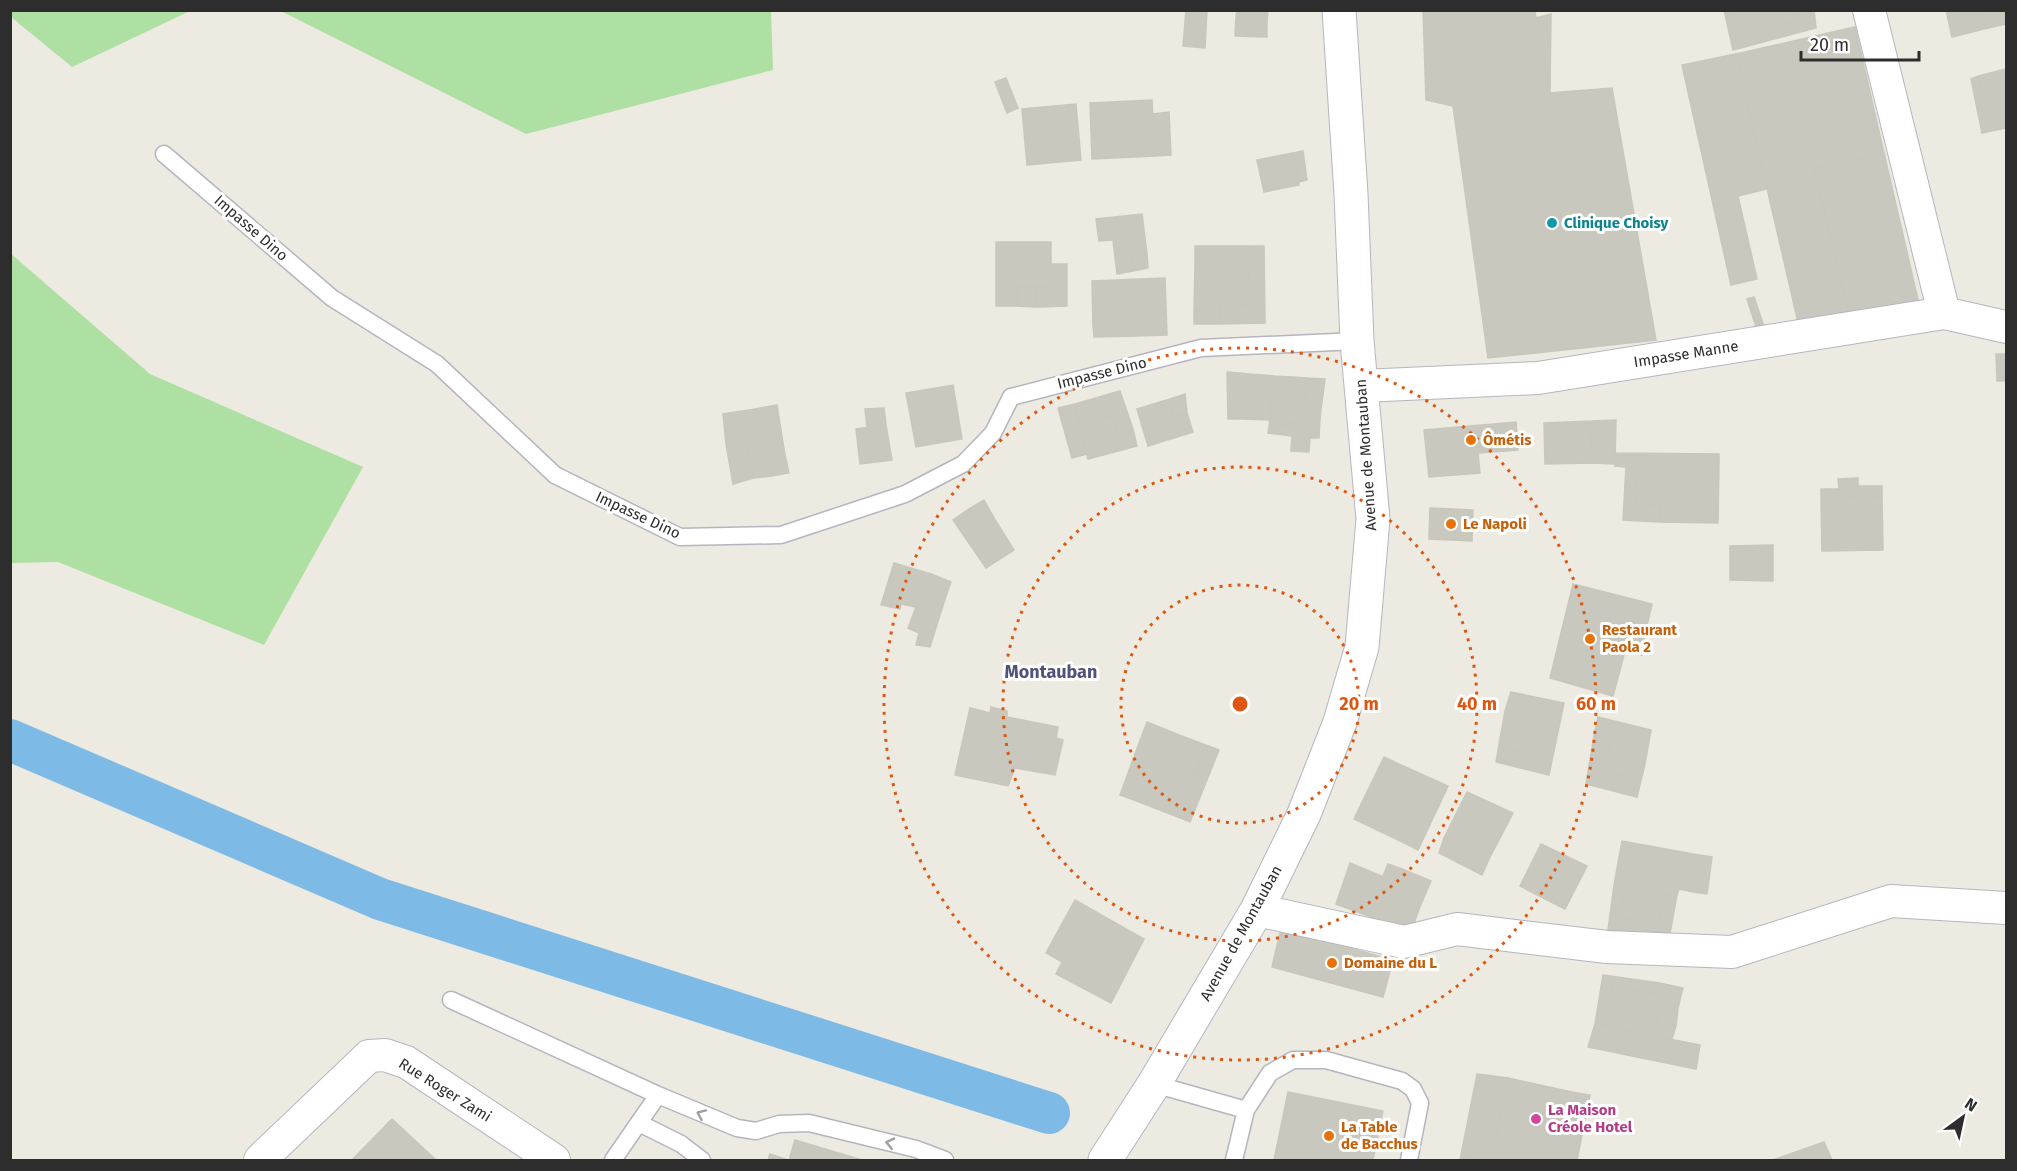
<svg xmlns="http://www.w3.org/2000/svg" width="2017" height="1171" font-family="'Fira Sans',sans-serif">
<rect width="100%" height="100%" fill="#edeae1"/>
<path fill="#aedfa3" d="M10,11L11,10L190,11L72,67L11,17Z
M281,11H771L773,70L526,134Z
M10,253L150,374L363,467L264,645L58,562L11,563Z"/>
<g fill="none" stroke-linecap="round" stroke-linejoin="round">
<path stroke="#7ebae6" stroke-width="42" d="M10,740L380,899L1049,1113"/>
</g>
<path fill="#c9c8bf" stroke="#c9c6bb" stroke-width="1.5" d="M1186,10H1207L1205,48L1183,46Z
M1237,10H1268L1267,20L1236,17Z
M1423,10H1535L1536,18L1551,14L1550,93L1612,88L1656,340L1488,358L1453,106L1426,100Z
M1724,10H1734L1736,23L1752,21L1753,29L1800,21L1797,10H1814L1816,28L1733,50Z
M1734,10H1797L1800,21L1753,29L1752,21L1736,23Z
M1946,10H1961L1963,17L1984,15L1988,28L1952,37Z
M1961,10H2006V24L1988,28L1984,15L1963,17Z
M1236,17L1267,20V37L1235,36Z
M1855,27L1884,153L1814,168L1850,320L1800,331L1736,54Z
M1736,54L1767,189L1738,196L1757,279L1731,285L1682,65Z
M2006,69V128L1996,130L1992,111H1985L1978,76Z
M1978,76L1985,111H1992L1996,130L1982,133L1971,79Z
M1006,78L1018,108L1007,113L995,82Z
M1152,100L1155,156L1092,159L1090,103Z
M1076,104L1081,160L1027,165L1022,109Z
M1169,112L1171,155L1155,156L1153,114Z
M1303,151L1307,180L1299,182L1293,153Z
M1293,153L1299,185L1264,192L1257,160Z
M1884,153L1919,304L1850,320L1814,168Z
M1142,214L1147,254L1132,255L1133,271L1117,274L1113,240L1099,241L1096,219Z
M996,242H1051V287H1017V306H996Z
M1195,246H1251L1247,306H1220L1219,324H1194V310L1202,309V266H1195Z
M1251,246H1264L1265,323L1219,324L1220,306H1247Z
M1147,254L1148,268L1133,271L1132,255Z
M1051,264H1067V306L1037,307L1036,287H1051Z
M1195,266H1202V309L1194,310Z
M1165,278L1167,335L1137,336V325H1093L1092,281Z
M1017,287H1036L1037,307L1017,306Z
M1754,297L1766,332L1758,333L1747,299Z
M1093,325H1137V336L1094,337Z
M1996,354H2006V381H1997Z
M1227,372L1249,374L1244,419H1228Z
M1249,374L1274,376L1269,420L1244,419Z
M1274,376L1307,378L1304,407L1321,409L1320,419L1269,427Z
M1307,378L1325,379L1321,409L1304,407Z
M953,385L962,439L916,447L906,393Z
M1120,391L1133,429L1118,434L1113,416L1079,423L1075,404Z
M1185,394L1187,413L1173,417L1170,399Z
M1170,399L1173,417L1187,413L1193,432L1148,446L1137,409Z
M1075,404L1087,454L1072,458L1058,408Z
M777,405L779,418L758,422L755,409Z
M884,408L886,425L867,428L865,409Z
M755,409L758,422L779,418L785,455L769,457L772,476L754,478L746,441L726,444L723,414Z
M1113,416L1118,434L1133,429L1137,446L1088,459L1079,423Z
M1320,419L1319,438H1310L1309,452L1291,451L1292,436L1268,433L1269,427L1273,426Z
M1616,420L1615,464L1590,463L1592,421Z
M1592,421L1590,463L1545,464L1544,423Z
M1516,422L1518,450L1478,453L1480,473L1429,477L1424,430Z
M886,425L892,460L860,464L856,429Z
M746,441L754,478L733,484L726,444Z
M1616,453L1719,454V461L1638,460L1636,504L1660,506L1659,522L1623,520L1626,467L1615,466Z
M785,455L789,473L772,476L769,457Z
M1638,460L1719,461L1718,523L1659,522L1660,506L1636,504Z
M1858,478V486H1882V497L1821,499V489H1839L1838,479Z
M1882,497L1883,550L1822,551L1821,499Z
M984,500L994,518L981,528L969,509Z
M1430,508L1473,510L1472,541L1429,539Z
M969,509L981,528L994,518L1014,550L986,568L953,520Z
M1773,545V581L1730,580V546Z
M894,563L931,574L927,588L946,596L930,647L916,645L919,633L908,628L916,607L901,604L900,609L881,605Z
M931,574L951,582L946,596L927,588Z
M1573,584L1652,604L1646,630L1619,622L1615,638L1628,640L1613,696L1550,678Z
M1619,622L1646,630L1642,655L1625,650L1628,640L1615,638Z
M1511,692L1564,703L1549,775L1525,769L1529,753L1509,750L1515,714L1505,711Z
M991,707L1007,711V717L1058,727L1056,738L1063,740L1055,775L1015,768L1008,786L955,775L970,708L990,713Z
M1505,711L1515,714L1509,750L1529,753L1525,769L1496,762Z
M1598,717L1651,730L1645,764L1627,760L1623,776L1604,771L1611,740L1594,736Z
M1147,722L1179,735L1174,749L1200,760L1192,779L1197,782L1183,819L1129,798L1142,766L1132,762Z
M1179,735L1219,750L1190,822L1183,819L1197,782L1200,760L1174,749Z
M1594,736L1611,740L1604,771L1623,776L1627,760L1645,764L1637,797L1586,784Z
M1384,757L1401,765L1380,810L1408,823L1400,841L1354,819Z
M1200,760L1197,782L1192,779Z
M1132,762L1142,766L1129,798L1120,795Z
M1401,765L1448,786L1418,850L1400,841L1408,823L1380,810Z
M1467,792L1513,813L1489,859L1444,838Z
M1444,838L1489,859L1482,875L1439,853Z
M1622,841L1699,855L1694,892L1679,889L1677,895H1665L1659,925L1619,917L1626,887L1614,885Z
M1541,844L1587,866L1565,909L1539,896L1548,879L1528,870Z
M1699,855L1712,857L1707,894L1694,892Z
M1350,863L1362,868L1350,896L1395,915L1400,902L1419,909L1411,932L1336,904Z
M1388,864L1402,869L1396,882L1383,876Z
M1362,868L1396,882L1402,869L1431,881L1419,909L1400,902L1395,915L1350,896Z
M1528,870L1548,879L1539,896L1520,886Z
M1614,885L1626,887L1619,917L1659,925L1665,895H1677L1669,939L1608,930Z
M1075,900L1112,921L1103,937L1120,946L1100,983L1046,953Z
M1112,921L1144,939L1111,1003L1056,974L1062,962L1100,983L1120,946L1103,937Z
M1281,929L1393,960L1383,997L1272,967Z
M1603,975L1659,983L1657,994L1612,986L1605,1026L1595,1024Z
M1659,983L1683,988L1678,1008L1658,1004L1657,1023L1676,1026L1672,1039L1605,1026L1612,986L1657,994Z
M1658,1004L1678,1008L1676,1026L1657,1023Z
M1595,1024L1700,1045L1696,1069L1588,1047Z
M1477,1074L1508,1078L1494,1151L1474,1146L1471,1160H1460Z
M1508,1078L1577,1093L1563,1160H1471L1474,1146L1494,1151Z
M1288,1092L1383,1111L1373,1160H1274Z
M1577,1093L1590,1095L1577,1160H1563Z
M392,1119L436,1160H352Z
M795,1140L862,1160H789Z
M1824,1142L1832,1160H1773Z
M770,1154L788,1160H768Z"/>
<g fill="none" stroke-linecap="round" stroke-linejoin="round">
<g stroke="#b5b5bf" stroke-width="19">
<path id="lane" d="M164,154L332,298L437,364L555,475L680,537L781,535L905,494L963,464L993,433L1011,397L1201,348L1357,341
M451,1000L658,1095L737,1128L756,1131L779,1124L809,1123L916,1149L945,1160
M1154,1084L1246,1110L1234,1160
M1246,1110L1270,1073L1293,1060H1326L1402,1081L1413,1089L1420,1103L1409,1160
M639,1123L681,1144L702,1160
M613,1160L658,1095"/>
</g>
<g stroke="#b5b5bf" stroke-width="34">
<path id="street" d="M1869,10L1944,313
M1362,386L1538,378L1944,313L2006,327
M1257,910L1404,942L1457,929L1607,947L1732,952L1891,901L2006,908
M260,1160L369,1056L385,1055L406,1062L554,1160"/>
</g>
<g stroke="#b5b5bf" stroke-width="35">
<path id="secondary" d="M1105,1160L1154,1084L1257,910L1304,814L1340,722L1362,647L1373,519L1357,341L1351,194L1339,10"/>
</g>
<use href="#lane" stroke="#fff" stroke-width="16"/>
<use href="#street" stroke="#fff" stroke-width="32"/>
<use href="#secondary" stroke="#fff" stroke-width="33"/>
</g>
<defs><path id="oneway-chevron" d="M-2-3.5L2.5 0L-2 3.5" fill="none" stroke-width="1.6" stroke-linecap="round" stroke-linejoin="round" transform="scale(1.5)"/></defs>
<g stroke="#a0a0a0">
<use href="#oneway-chevron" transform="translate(701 1114) rotate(-156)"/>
<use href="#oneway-chevron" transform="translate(890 1143) rotate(-167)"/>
</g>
<g fill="none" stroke="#df570e" stroke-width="3" stroke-dasharray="3 6">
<circle cx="1240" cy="704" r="119"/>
<circle cx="1240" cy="704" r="237"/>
<circle cx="1240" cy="704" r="356"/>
</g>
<circle fill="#0f9aa8" stroke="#fff" stroke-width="2" cx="1552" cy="223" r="6"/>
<g fill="#e8710a" stroke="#fff" stroke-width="2">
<circle cx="1471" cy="440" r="6"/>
<circle cx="1451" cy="524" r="6"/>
<circle cx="1590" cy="639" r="6"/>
<circle cx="1332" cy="963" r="6"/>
<circle cx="1329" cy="1136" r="6"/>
</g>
<circle fill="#d1479c" stroke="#fff" stroke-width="2" cx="1536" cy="1119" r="6"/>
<g text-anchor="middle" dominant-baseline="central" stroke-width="6" stroke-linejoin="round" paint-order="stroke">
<g font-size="15" font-weight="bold" fill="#0d838f" stroke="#fff" text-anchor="start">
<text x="1564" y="223">Clinique Choisy</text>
</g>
<g font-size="15" fill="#2d2d2d" stroke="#fff">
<text transform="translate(251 228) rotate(41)">Impasse Dino</text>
<text transform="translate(1686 354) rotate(-9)">Impasse Manne</text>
<text transform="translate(1102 373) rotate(-14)">Impasse Dino</text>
<text transform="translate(1366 455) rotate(-94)">Avenue de Montauban</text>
<text transform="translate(638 515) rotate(25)">Impasse Dino</text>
<text transform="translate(1241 933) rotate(-61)">Avenue de Montauban</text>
<text transform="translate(445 1090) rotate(32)">Rue Roger Zami</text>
</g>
<g font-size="15" font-weight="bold" fill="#c56008" stroke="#fff" text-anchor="start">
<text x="1483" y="440">Ômétis</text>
<text x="1463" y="524">Le Napoli</text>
<text x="1602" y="630">Restaurant<tspan x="1602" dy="17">Paola 2</tspan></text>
<text x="1344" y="963">Domaine du L</text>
<text x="1341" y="1127">La Table<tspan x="1341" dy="17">de Bacchus</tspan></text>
</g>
<g font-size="15" font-weight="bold" fill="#b23c85" stroke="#fff" text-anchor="start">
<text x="1548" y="1110">La Maison<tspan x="1548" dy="17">Créole Hotel</tspan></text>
</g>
<g font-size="18" font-weight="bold" fill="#51527b" stroke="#fff">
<text x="1051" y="672">Montauban</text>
</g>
</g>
<circle cx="1240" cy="704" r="9" fill="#df570e" stroke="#fff" stroke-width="3"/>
<g font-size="18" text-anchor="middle" font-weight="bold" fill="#df570e" stroke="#fff" stroke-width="6" stroke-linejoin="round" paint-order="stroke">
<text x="1359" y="710">20 m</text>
<text x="1477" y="710">40 m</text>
<text x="1596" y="710">60 m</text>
</g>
<rect width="2017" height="1171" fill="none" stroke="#2d2d2d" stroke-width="24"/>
<g transform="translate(1963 1117) rotate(33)" stroke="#ffffff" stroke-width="4.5" paint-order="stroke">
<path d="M0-4.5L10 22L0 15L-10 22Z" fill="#2d2d2d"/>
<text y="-9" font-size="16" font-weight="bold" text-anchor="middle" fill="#2d2d2d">N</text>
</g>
<path d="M1801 51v9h118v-9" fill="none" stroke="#2d2d2d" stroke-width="3"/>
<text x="1810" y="51" font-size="18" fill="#2d2d2d" stroke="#ffffff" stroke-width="4.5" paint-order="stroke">20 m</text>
</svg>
